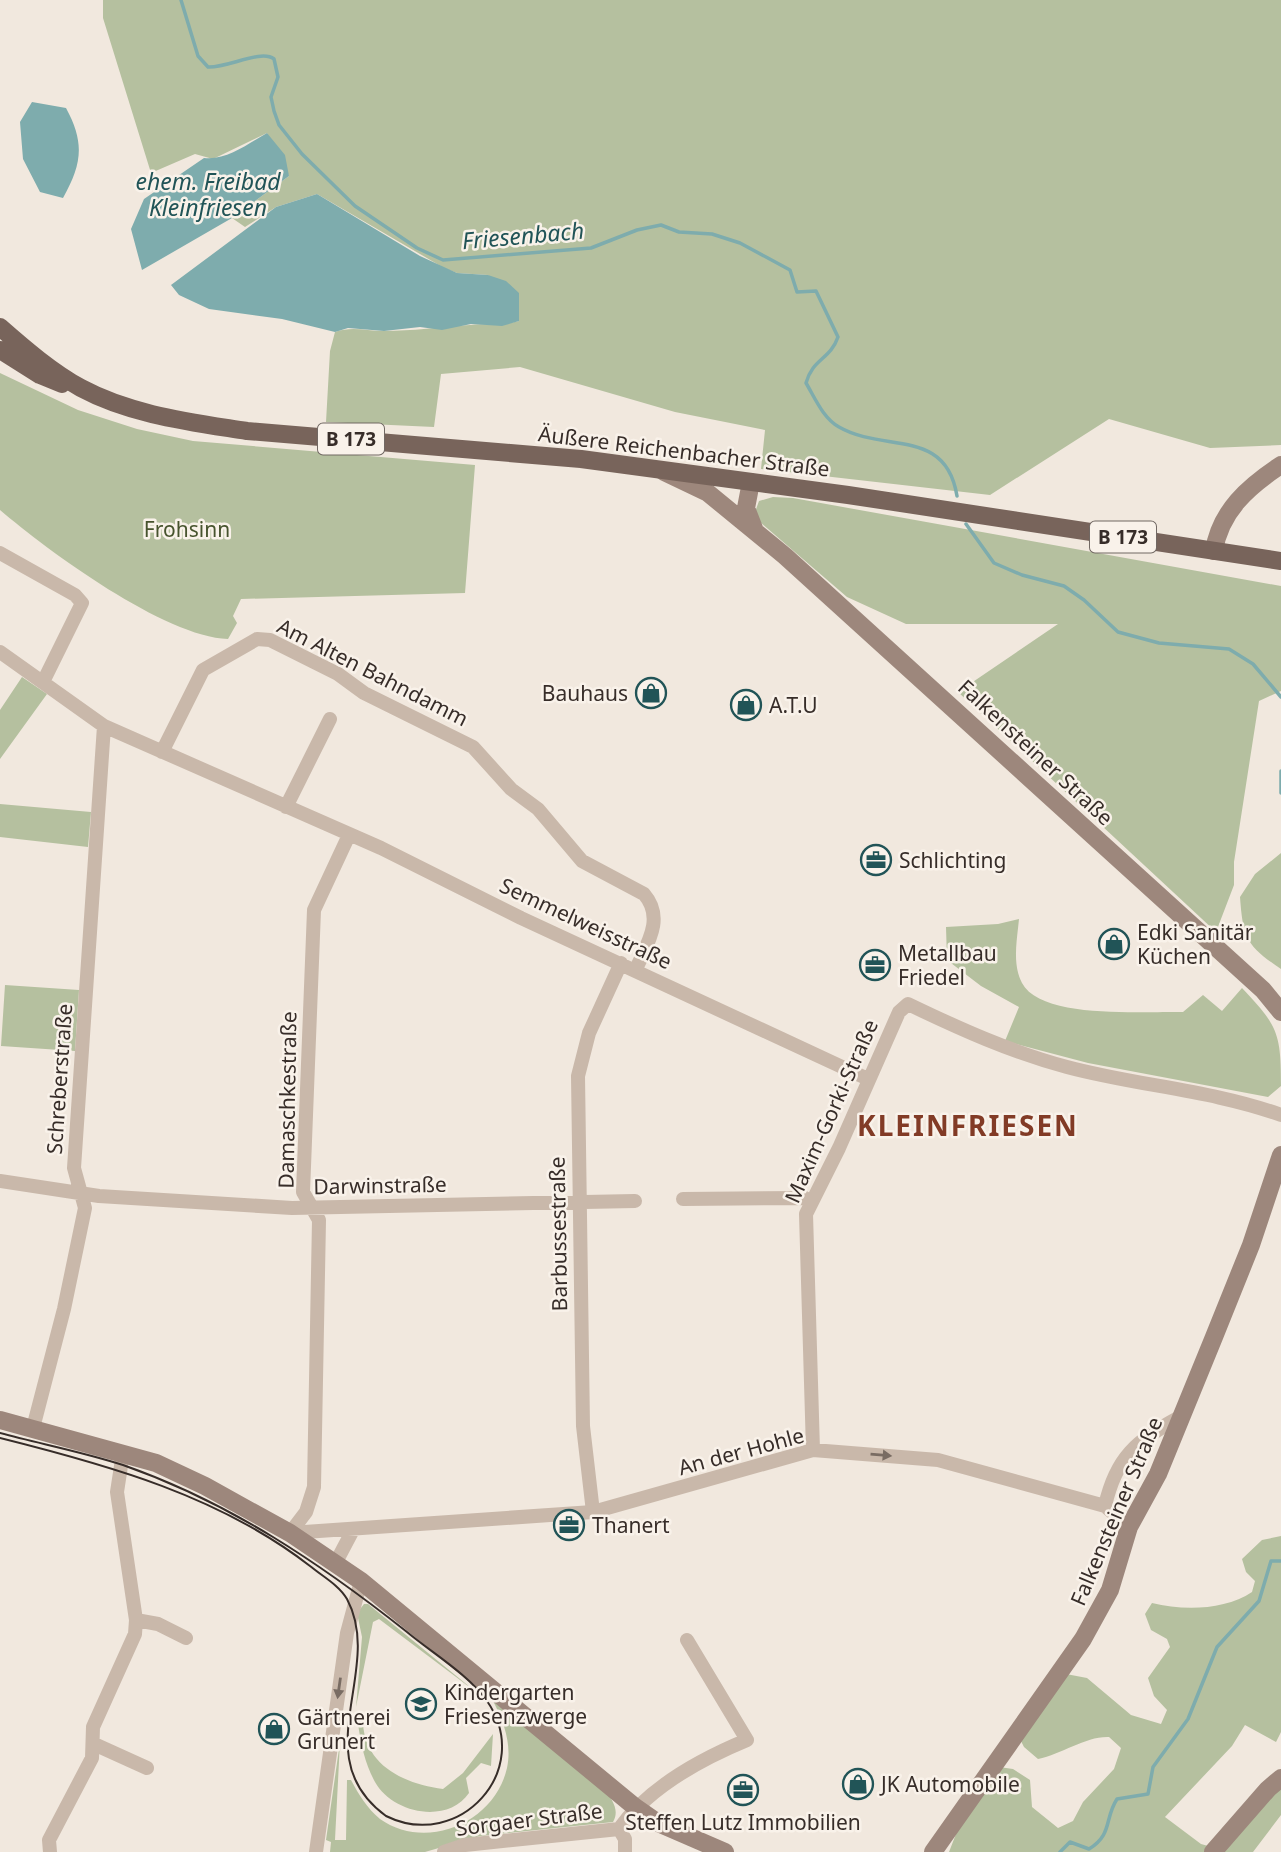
<svg xmlns="http://www.w3.org/2000/svg" width="1281" height="1852" font-family="'Noto Sans',sans-serif">
<rect width="100%" height="100%" fill="#f1e8de"/>
<path fill="#b5c09f" d="M103,0H1281V445L1210,448L1109,419L990,495L761,469L765,430L675,412L520,367L441,374L434,427L326,422L330,351L335,332C352,326 366,331 383,331C412,331 441,327 470,325C487,323 501,326 519,321L488,275L457,273L444,268L317,194L276,207L245,227L232,218L289,176L267,133L213,159L195,154L151,173L103,18Z
M0,373L78,410L137,429L193,441L475,465L465,593L241,599L233,616L237,623L228,639C165,637 48,551 0,510Z
M773,497L793,498L1281,586V691L1259,701L1234,862V885L1216,932L958,692L1058,624H906L847,597L760,522L755,512L759,501Z
M22,677L47,694L0,759V710Z
M0,804L91,812L88,847L0,837Z
M1281,853V969C1247,946 1243,939 1240,897L1255,874Z
M1019,919C1017,940 1012,964 1022,983C1041,1020 1147,1011 1183,1012L1203,995L1222,1011L1242,988C1278,1026 1281,1033 1281,1086L1268,1097L1088,1063L1005,1041L1019,1007L981,986L947,960L946,927L998,924Z
M5,985L79,990L75,1051L1,1046Z
M1281,1536V1732L1276,1742L1245,1725L1232,1746L1165,1817L1201,1844L1219,1849L1281,1783V1815L1253,1852H949L956,1834L999,1767L1013,1769L1030,1780L1032,1807L1058,1828L1073,1821L1083,1802L1114,1769L1121,1748L1109,1737C1086,1736 1062,1754 1038,1759L1024,1747L1019,1737L1066,1674L1087,1678L1131,1715L1161,1724L1167,1710L1154,1696L1148,1678L1170,1647L1167,1639L1151,1630L1145,1614L1152,1603C1184,1611 1225,1610 1252,1592L1255,1581L1246,1572L1242,1559L1262,1540Z
M364,1604H368L476,1692L379,1619L373,1622L356,1707L362,1637L357,1613Z
M493,1701L605,1789C612,1800 620,1810 613,1822L480,1836L425,1852H330L331,1842L326,1840L340,1742L335,1840H346L347,1780H351C359,1795 367,1808 380,1819C427,1852 495,1822 507,1768C512,1744 504,1722 493,1701Z
M363,1723C365,1766 405,1784 443,1789L463,1773L493,1734L491,1766L481,1763L466,1778L469,1793C447,1825 392,1813 375,1782C365,1764 361,1744 358,1724Z"/>
<path fill="#7eacad" d="M32,102L66,108C85,143 82,164 63,198L40,192L23,159L20,122Z
M267,133L285,155L289,176L232,218L142,270L131,229L144,199L204,158C226,161 249,143 267,133Z
M317,194L420,256L457,273L488,275L506,281L519,293V321L502,326L471,324L442,330L420,327L384,331L348,328L335,332L282,319L209,309L179,295L171,285L276,207Z"/>
<g fill="none" stroke-linecap="round" stroke-linejoin="round">
<path stroke="#7eacad" stroke-width="3.5" d="M181,0L198,56L208,67C228,68 261,49 274,59L278,77L271,97L274,111L279,125L302,154L355,206L417,248L443,260L591,248L637,230L661,225L679,232L712,234L740,243L790,270L797,292L816,291L838,337C830,360 813,358 806,383C815,398 823,418 839,427C884,453 946,427 957,496
M966,524L994,563L1022,575L1064,586L1084,600L1118,632L1159,643L1229,649L1253,664L1281,697
M1281,771V793
M1060,1852L1070,1842L1089,1849C1113,1834 1104,1819 1117,1799L1148,1794L1153,1767L1188,1719L1217,1647L1259,1601L1271,1561H1281"/>
<path stroke="#c9b8aa" stroke-width="14" d="M0,553L75,595L82,603L43,682
M0,652L104,726L381,848L521,918L868,1079
M162,752L203,670L257,639L270,640L338,674L364,693L473,747L511,789L538,809L582,861L644,894C665,918 647,944 636,969
M286,807L330,719
M0,1181L99,1196L292,1208L635,1201
M683,1199L805,1198L811,1202
M33,1428L64,1309L85,1208L74,1168L104,726
M813,1450L806,1214L839,1148L899,1012L908,1004C960,1029 1011,1052 1067,1067C1138,1086 1212,1090 1281,1115
M1105,1506C1116,1457 1136,1441 1180,1417
M593,1512L583,1426L578,1076L589,1033L621,963
M290,1533L593,1512L813,1450L938,1460L1105,1506L1129,1527
M290,1533L306,1512L314,1487L319,1220L303,1192L314,910L349,835
M335,1564L353,1530
M136,1620L158,1624L186,1638
M94,1744L147,1768
M619,1829C649,1787 701,1759 747,1740L687,1640
M619,1829L625,1839V1852
M50,1852L49,1840L92,1758L93,1727L135,1634L136,1620L117,1492L123,1453
M316,1852L347,1633L361,1581
M444,1852L465,1845L619,1829"/>
<path stroke="#9d877c" stroke-width="18" d="M664,472L708,493L785,556L1263,990L1281,1012
M751,482L746,508L755,531
M1214,551C1220,511 1249,486 1281,465
M0,1420L156,1463L205,1486L290,1533L361,1581L635,1807L658,1823L725,1852
M933,1852L1083,1639L1110,1590L1129,1527L1158,1474L1214,1337L1251,1245L1281,1155
M1213,1852L1268,1789L1281,1778"/>
<path stroke="#78645b" stroke-width="18" d="M0,327C25,349 52,372 81,388C131,415 191,422 247,431L581,459L848,495L1281,561
M0,350L40,375L62,384"/>
<path stroke="#372d29" stroke-width="2" d="M0,1433C41,1444 83,1452 123,1465C229,1502 320,1563 407,1632C432,1653 468,1674 487,1701C535,1770 459,1852 386,1816C304,1756 385,1670 347,1599C339,1585 322,1576 310,1566C220,1496 108,1465 0,1438"/>
</g>
<defs><path id="oneway-solid" d="M-6-.8H1V-3.2L6.5 0L1 3.2V.8H-6Z" transform="scale(1.75)"/></defs>
<g fill="#796c63">
<use href="#oneway-solid" transform="translate(881 1455) rotate(5)"/>
<use href="#oneway-solid" transform="translate(339 1688) rotate(98)"/>
</g>
<defs>
<g id="shop-ring" transform="scale(1.575)"><circle r="9.5" fill="#f9f2ea" stroke="#215457" stroke-width="1.5"/><path d="M-5-2.5h2.3a2.7 3.5 0 0 1 5.4 0H5L5.5 6h-11ZM-1.5-2.5h3a1.5 2.3 0 0 0-3 0Z" fill="#215457"/></g>
<g id="office-ring" transform="scale(1.575)"><circle r="9.5" fill="#f9f2ea" stroke="#215457" stroke-width="1.5"/><path d="M-6-3h4V-5.5h4V-3h4V5H-6ZM-1-4.5V-3h2v-1.5ZM-6 0V1H6V0Z" fill="#215457"/></g>
<g id="school-ring" transform="scale(1.575)"><circle r="9.5" fill="#f9f2ea" stroke="#215457" stroke-width="1.5"/><path d="M0-5L7-2L0 1L-7-2ZM-4 1L0 2.5L4 1V4Q0 6-4 4Z" fill="#215457"/></g>
</defs>
<g fill-rule="evenodd">
<use href="#shop-ring" x="651" y="693"/>
<use href="#shop-ring" x="746" y="705"/>
<use href="#office-ring" x="876" y="860"/>
<use href="#shop-ring" x="1114" y="944"/>
<use href="#office-ring" x="875" y="965"/>
<use href="#office-ring" x="569" y="1525"/>
<use href="#school-ring" x="421" y="1704"/>
<use href="#shop-ring" x="274" y="1729"/>
<use href="#shop-ring" x="858" y="1784"/>
<use href="#office-ring" x="743" y="1790"/>
</g>
<g text-anchor="middle" dominant-baseline="central" stroke-width="5" stroke-linejoin="round" paint-order="stroke">
<g fill="#f9f2ea" stroke="#716863" stroke-width="2">
<rect x="318" y="423.5" width="66" height="31" rx="5"/>
<rect x="1090" y="521.5" width="66" height="31" rx="5"/>
</g>
<g font-size="19" font-weight="bold" fill="#372d29">
<text x="351" y="439">B 173</text>
<text x="1123" y="537">B 173</text>
</g>
<g font-size="21" fill="#372d29" stroke="#f9f2ea">
<text transform="translate(684 451) rotate(7)">Äußere Reichenbacher Straße</text>
<text transform="translate(373 672) rotate(27)">Am Alten Bahndamm</text>
<text transform="translate(1036 752) rotate(43)">Falkensteiner Straße</text>
<text transform="translate(586 923) rotate(25)">Semmelweisstraße</text>
<text transform="translate(59 1079) rotate(-86)">Schreberstraße</text>
<text transform="translate(287 1100) rotate(-89)">Damaschkestraße</text>
<text transform="translate(831 1111) rotate(-66)">Maxim-Gorki-Straße</text>
<text transform="translate(380 1185) rotate(-1)">Darwinstraße</text>
<text transform="translate(558 1234) rotate(-91)">Barbussestraße</text>
<text transform="translate(741 1451) rotate(-15)">An der Hohle</text>
<text transform="translate(1116 1511) rotate(-67)">Falkensteiner Straße</text>
<text transform="translate(529 1819) rotate(-7)">Sorgaer Straße</text>
</g>
<g font-size="21" fill="#47542e" stroke="#f9f2ea">
<text x="187" y="529">Frohsinn</text>
</g>
<g font-size="21" fill="#372d29" stroke="#f9f2ea" text-anchor="start">
<text x="628" y="693" text-anchor="end">Bauhaus</text>
<text x="769" y="705">A.T.U</text>
<text x="899" y="860">Schlichting</text>
<text x="1137" y="932">Edki Sanitär<tspan x="1137" dy="24">Küchen</tspan></text>
<text x="898" y="953">Metallbau<tspan x="898" dy="24">Friedel</tspan></text>
<text x="592" y="1525">Thanert</text>
<text x="444" y="1692">Kindergarten<tspan x="444" dy="24">Friesenzwerge</tspan></text>
<text x="297" y="1717">Gärtnerei<tspan x="297" dy="24">Grunert</tspan></text>
<text x="881" y="1784">JK Automobile</text>
<text x="743" y="1822" text-anchor="middle">Steffen Lutz Immobilien</text>
</g>
<g font-size="23" font-style="italic" fill="#215457" stroke="#f9f2ea">
<text x="208" y="181">ehem. Freibad<tspan x="208" dy="26">Kleinfriesen</tspan></text>
<text transform="translate(523 235) rotate(-5)">Friesenbach</text>
</g>
<g font-size="28" font-weight="bold" letter-spacing="2" fill="#823b26" stroke="#f9f2ea">
<text x="968" y="1125">KLEINFRIESEN</text>
</g>
</g>
</svg>
